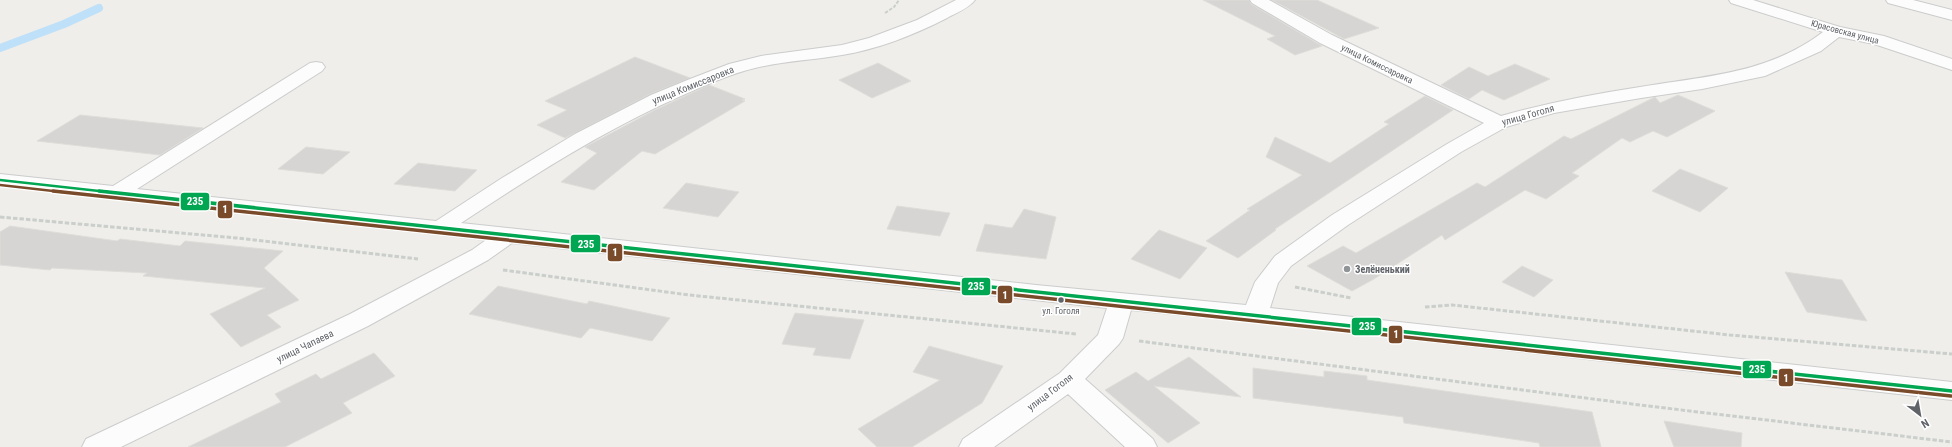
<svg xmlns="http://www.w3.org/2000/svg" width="1952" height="447" font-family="'Roboto Condensed',sans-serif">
<rect width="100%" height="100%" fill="#efeeea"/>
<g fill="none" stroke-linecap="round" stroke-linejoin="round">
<path stroke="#bfe0f9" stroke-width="8" d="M0,48L64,24L99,8"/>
</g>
<path fill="#d6d5d3" stroke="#deddd9" d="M1203,0H1249L1251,4L1322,46L1295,55L1267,39L1275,36Z
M1272,0H1317L1379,28L1344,39Z
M635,57L690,78L650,94L565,138L537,125L567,110L545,101Z
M878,63L911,81L872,98L839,80Z
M1515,64L1550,79L1504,100L1482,90L1469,99L1441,85L1469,67L1488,76Z
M709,85L745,99L742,100L745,101L655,154L642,151L594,190L561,182L597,153L585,147L653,111Z
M1678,95L1715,111L1667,137L1653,131L1630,142L1622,138L1572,173L1579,176L1546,199L1525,190L1445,240L1442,235L1374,279L1352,291L1307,266L1343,246L1356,253L1477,183L1485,187L1564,136L1571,139L1655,97L1660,103Z
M1425,96L1453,110L1275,229L1276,230L1238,258L1206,241L1250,210L1247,209L1302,175L1266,157L1275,137L1330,163L1389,124L1384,122Z
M80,115L203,128L160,155L37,141Z
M306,147L350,152L323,174L278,169Z
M418,163L477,170L455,191L394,184Z
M1680,169L1728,188L1700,212L1652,191Z
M686,183L739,192L718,217L663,208Z
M897,206L950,213L940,236L887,229Z
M1024,209L1056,217L1046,259L976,251L985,224L1012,228Z
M10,226L117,241L120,239L180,246L185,241L283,251L264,268L299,300L267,315L281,327L241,347L210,314L265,288L143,276L147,273L52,268L50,270L0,265V232Z
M1159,230L1207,248L1180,279L1131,259Z
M1522,266L1553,280L1534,297L1502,282Z
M1785,272L1842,280L1867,321L1807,312Z
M498,286L587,304L589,301L670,318L652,341L590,328L581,338L469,314Z
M795,313L864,320L850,359L813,355L816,348L782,344Z
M929,346L1003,366L982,403L912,447H877L858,429L940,380L913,372Z
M374,353L395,376L343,403L352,413L285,447H188L281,402L275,394L316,374L321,379Z
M1189,357L1241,397L1154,386L1200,423L1168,443L1105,390L1136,372L1148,381Z
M1253,368L1324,377V371L1367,376V380L1592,412L1601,447H1540L1539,443L1404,423L1403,417L1253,398Z
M1664,421L1742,433L1741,447H1674Z"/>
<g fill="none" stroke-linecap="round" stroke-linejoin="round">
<g stroke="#cbcccc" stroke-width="2">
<path id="minor" d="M956,0H975C969,8 956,13 947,18C914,35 878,49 842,55C813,60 783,61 755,68C730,74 705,85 681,96C604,130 532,176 461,223L1036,285L1246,305L1255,282L1275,256L1332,215L1447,144L1484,123L1320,43L1252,3L1250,0H1269L1332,35L1501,116C1547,103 1593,94 1640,87C1705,76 1768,74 1823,32L1731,3L1729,0H1753L1840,27L1884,36L1952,59V70L1874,44L1839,37L1821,51L1765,76L1702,89L1641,98L1554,113L1506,127L1461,152L1348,225L1291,266L1278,283L1270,308L1952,382V400L1255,322L1131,310L1123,338L1119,344L1085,379L1153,439L1157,447H1125L1068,394L994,447H959L963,439L1060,373L1098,335L1107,308L512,243L488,260L368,326L121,447H82L86,439L350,314L472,250L486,240L0,186V174L113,186L310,63L316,62L322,63L325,67L322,71L137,189L436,221L502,178L575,134L651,95L690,79L729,64L761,56L842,45L869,38L917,20Z
M1886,0H1913L1952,10V20L1888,3Z"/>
</g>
<path stroke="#cacfcc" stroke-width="2" stroke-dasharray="3.5 1.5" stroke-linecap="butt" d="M885,13L894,7L899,0"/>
<path stroke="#cacfcc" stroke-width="3" stroke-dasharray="4.5 2" stroke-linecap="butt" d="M0,217L237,238L418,259
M503,270L689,295L1076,334
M1295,287L1351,298
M1425,307L1452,305L1730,335L1952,354
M1139,341L1648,406L1952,442"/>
<use href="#minor" fill="#fdfcfc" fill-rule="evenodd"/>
<g stroke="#fff" stroke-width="5">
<path id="bus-1-far1" d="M0,180L108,192"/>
</g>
<g stroke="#fff" stroke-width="6">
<path id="bus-1" d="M99,191C717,258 1334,323 1952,391"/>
</g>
<g stroke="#fff" stroke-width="5">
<path id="bus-2-far1" d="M0,185L62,192"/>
</g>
<g stroke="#fff" stroke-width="6">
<path id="bus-2" d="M53,191C686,260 1319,326 1951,396"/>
</g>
<use href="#bus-1-far1" stroke="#00a651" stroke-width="2.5"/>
<use href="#bus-1" stroke="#00a651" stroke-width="3.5"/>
<use href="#bus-2-far1" stroke="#7a4b2a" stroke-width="2.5"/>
<use href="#bus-2" stroke="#7a4b2a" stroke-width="3.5"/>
</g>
<circle fill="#919496" stroke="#fff" stroke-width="1.5" cx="1347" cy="269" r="4"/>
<circle fill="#5f6368" stroke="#fff" stroke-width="1.5" cx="1061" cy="300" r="3.5"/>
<g text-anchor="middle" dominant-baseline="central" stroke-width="3" stroke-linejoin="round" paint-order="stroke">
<g font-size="9" fill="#5f6368" stroke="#fff">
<text transform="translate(1845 32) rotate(15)">Юрасовская улица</text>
<text transform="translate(1377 64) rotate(26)">улица Комиссаровка</text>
</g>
<g font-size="9" fill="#5f6368" stroke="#fff">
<text x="1061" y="311">ул. Гоголя</text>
</g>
<g font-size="10" fill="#5f6368" stroke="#fff">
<text transform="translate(693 85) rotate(-22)">улица Комиссаровка</text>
<text transform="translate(1528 115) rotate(-16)">улица Гоголя</text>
<text transform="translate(305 346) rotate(-26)">улица Чапаева</text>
<text transform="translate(1050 392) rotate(-37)">улица Гоголя</text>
</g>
<g font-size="10" font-weight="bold" fill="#5f6368" stroke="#fff" text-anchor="start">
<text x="1355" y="269">Зелёненький</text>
</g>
</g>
<g stroke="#fff" stroke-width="1.5">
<rect x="180" y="192" width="30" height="19" rx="4" fill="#00a651"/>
<rect x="217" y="200" width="16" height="19" rx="4" fill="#7a4b2a"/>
<rect x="570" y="234" width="31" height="19" rx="4" fill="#00a651"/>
<rect x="607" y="243" width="16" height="19" rx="4" fill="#7a4b2a"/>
<rect x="961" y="277" width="30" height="19" rx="4" fill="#00a651"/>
<rect x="997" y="285" width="16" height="19" rx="4" fill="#7a4b2a"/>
<rect x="1351" y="317" width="31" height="19" rx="4" fill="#00a651"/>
<rect x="1388" y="325" width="15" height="19" rx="4" fill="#7a4b2a"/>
<rect x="1742" y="360" width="30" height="19" rx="4" fill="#00a651"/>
<rect x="1778" y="368" width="16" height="19" rx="4" fill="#7a4b2a"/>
</g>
<g font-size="11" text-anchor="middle" font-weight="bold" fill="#fff">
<text x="195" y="205">235</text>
<text x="225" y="213">1</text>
<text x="586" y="248">235</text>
<text x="615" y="256">1</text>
<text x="976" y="290">235</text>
<text x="1005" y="299">1</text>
<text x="1367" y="330">235</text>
<text x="1396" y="338">1</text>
<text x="1757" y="373">235</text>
<text x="1786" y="382">1</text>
</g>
<g transform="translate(1920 415) rotate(149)" stroke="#ffffff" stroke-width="3" paint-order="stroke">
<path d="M0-3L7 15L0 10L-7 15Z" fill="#5f6368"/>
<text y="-6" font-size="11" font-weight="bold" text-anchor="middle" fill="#5f6368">N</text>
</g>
</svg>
